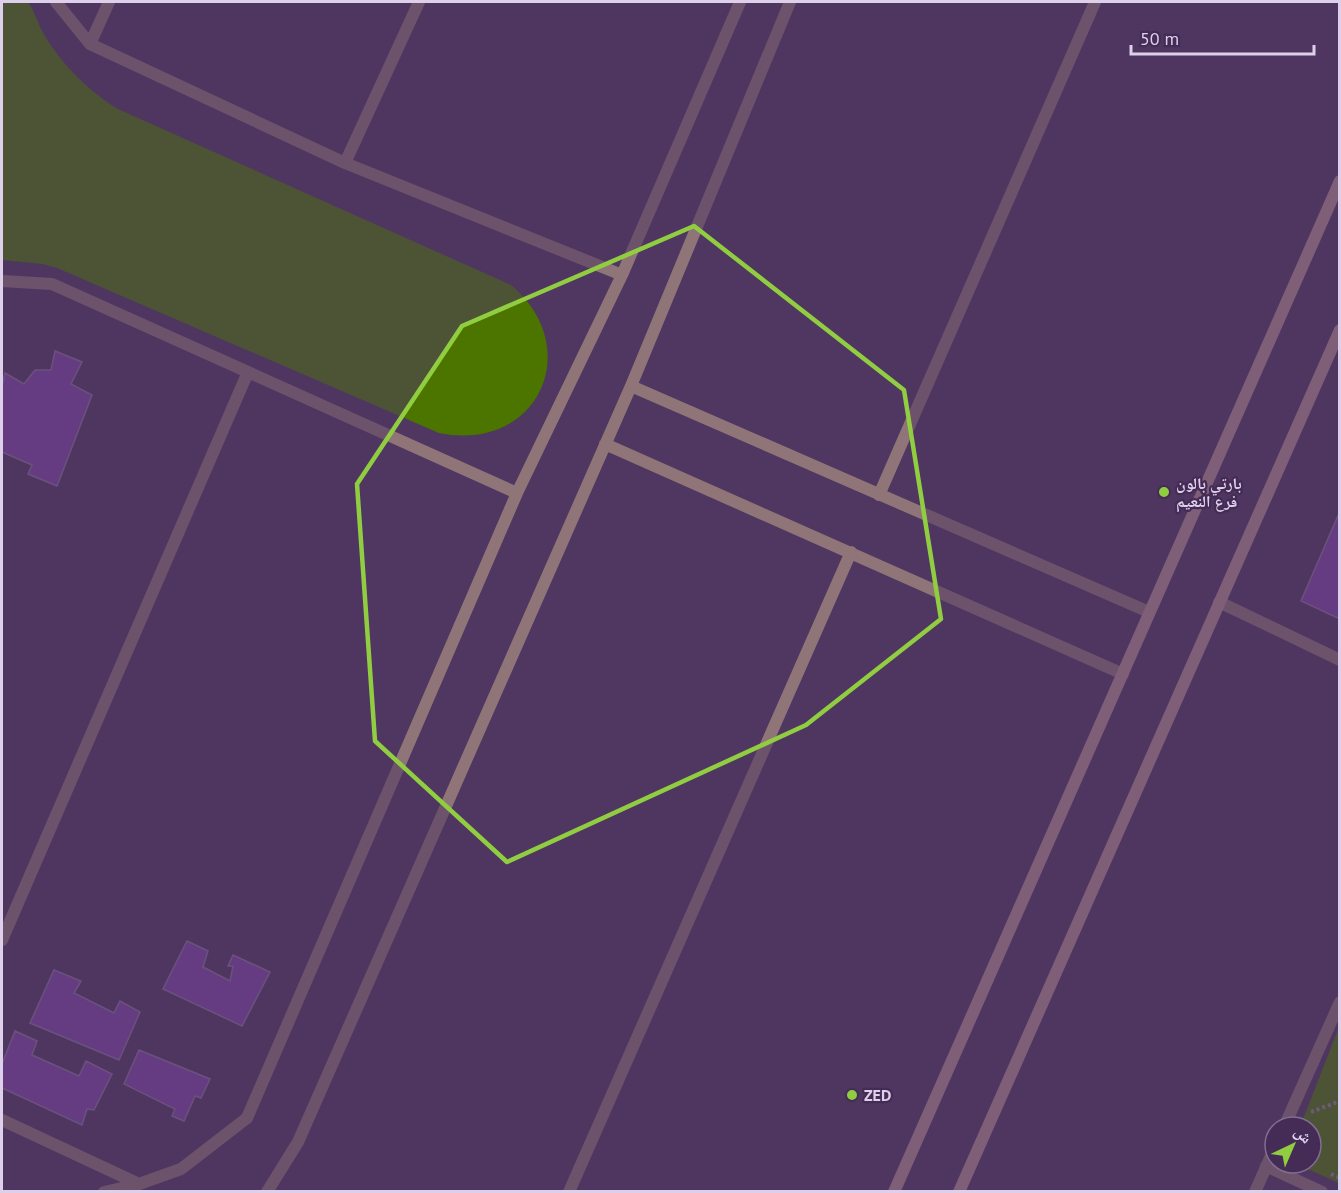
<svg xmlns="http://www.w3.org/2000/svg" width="1341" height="1193" font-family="'PT Sans','Noto Naskh Arabic',sans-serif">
<rect width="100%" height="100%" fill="#4f3761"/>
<path fill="#4c7500" d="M2,2H28C35,12 38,25 45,36C62,65 90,92 118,109L511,285C586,348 538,453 439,433L57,268L43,264L2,260Z
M1339,1027L1340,1183H1339L1294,1163H1311V1127H1300Z"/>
<path fill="#8143a9" stroke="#8d72a1" stroke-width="1.5" d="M55,351L82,362L71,384L92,395L57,486L28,474L32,465L2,452V387L5,373L24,384L35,370H51Z
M1340,511V619L1301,601Z
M187,941L208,951L203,967L230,981L233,966H228L233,955L270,972L242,1026L163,989Z
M54,970L81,981L74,993L114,1013L120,1001L140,1012L119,1060L30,1023Z
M15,1031L37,1041L32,1055L79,1076L86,1061L112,1074L94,1110L87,1109L82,1125L2,1088V1064Z
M139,1050L210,1079L201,1098L195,1096L184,1121L172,1116L175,1109L124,1084Z"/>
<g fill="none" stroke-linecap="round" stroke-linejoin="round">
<path stroke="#9582a4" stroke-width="4" stroke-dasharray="3 3" stroke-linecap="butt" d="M1311,1112L1340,1101
M1331,1174L1340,1178"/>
<path stroke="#907578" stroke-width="12" d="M1219,602L1340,660
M1284,1127L1340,1002
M1266,1166L1322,1192
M1255,1192L1275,1147"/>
<path stroke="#907578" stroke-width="12" d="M56,2L90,44L345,163L622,275
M90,44L109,2
M345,163L419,2
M2,281L52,284L517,493
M631,386L1149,612
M605,444L1123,674
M879,495L1095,2
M2,940L248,372
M2,1120L139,1184
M104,1192L139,1184L181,1169L247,1118L517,493L622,275L740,2
M267,1192L298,1142L631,386L790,2
M569,1192L851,552"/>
<path stroke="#ba9095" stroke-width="12" d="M894,1192L1340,181
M959,1192L1340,330"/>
</g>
<path d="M0 0H1341V1193H0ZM694,226L904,390L941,619L806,725L507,862L375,741L357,484L462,326Z" fill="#4f3761" fill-opacity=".55" fill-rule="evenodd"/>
<path fill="none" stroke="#91cd40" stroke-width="4.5" stroke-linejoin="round" d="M694,226L904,390L941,619L806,725L507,862L375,741L357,484L462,326Z"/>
<g fill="#91cd40" stroke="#452c56" stroke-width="2">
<circle cx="1164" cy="492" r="6"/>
<circle cx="852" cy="1095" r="6"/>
</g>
<g text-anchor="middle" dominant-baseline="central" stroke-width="4.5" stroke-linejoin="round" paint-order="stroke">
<g font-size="16" font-weight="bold" fill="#ded0ea" stroke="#452c56" text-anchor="start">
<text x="1176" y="483">بارتي بالون<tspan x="1176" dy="18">فرع النعيم</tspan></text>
<text x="864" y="1095">ZED</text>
</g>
</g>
<rect width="1341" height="1193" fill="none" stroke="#ded0ea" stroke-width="6"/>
<g transform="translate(1293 1145) rotate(44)"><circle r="28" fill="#452c56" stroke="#826e91" stroke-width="1.5"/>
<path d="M0-4.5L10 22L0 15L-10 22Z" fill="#91cd40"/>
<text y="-9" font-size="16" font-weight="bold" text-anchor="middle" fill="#ded0ea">ش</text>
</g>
<path d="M1131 45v9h183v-9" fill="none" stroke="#ded0ea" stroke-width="3"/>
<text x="1140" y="45" font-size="18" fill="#ded0ea" stroke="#452c56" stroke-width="4.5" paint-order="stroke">50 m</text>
</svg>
